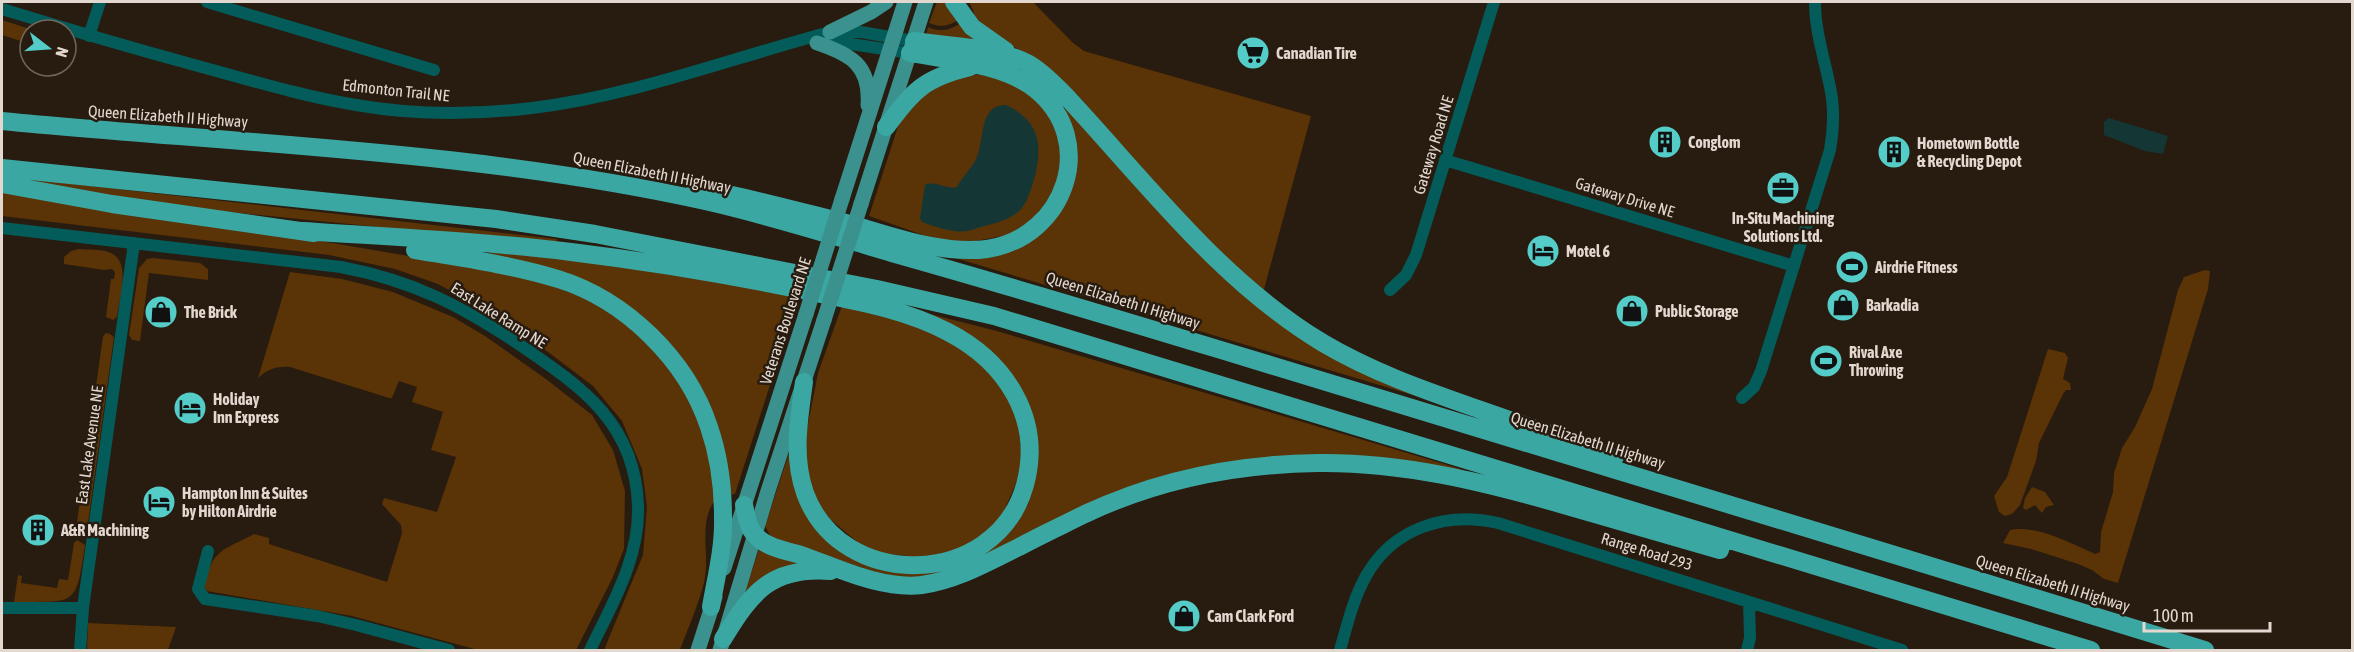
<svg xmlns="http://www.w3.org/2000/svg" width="2354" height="652" font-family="'Asap Condensed',sans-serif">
<rect width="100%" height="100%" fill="#281b0f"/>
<path fill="#5a3306" d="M937,2H949L959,20C947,26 942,28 929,23Z
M969,2H1033L1072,42L1084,51L1311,116L1263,293L1235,268L1176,207L1077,94L1023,52L989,33L972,19L974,12Z
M2,20L33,30H30V44L2,35Z
M961,23L983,44L926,36L928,27C942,33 949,30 961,23Z
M964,74L987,75L1010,80L1051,112L1061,140L1062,169L1055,191L1032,220L1008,235L970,242L934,239L869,216L902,114L928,92Z
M1064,104L1274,315L1426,399L952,257L1054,219L1070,128Z
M29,179L557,239L556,245L200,209L51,186Z
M2,187L456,264L541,282L590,300L630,327L661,356L685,392L706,438L718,497C696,520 711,554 704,583C698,606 688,628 680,650H604L643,555L647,507L642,469L622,421L593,386L548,352L491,313L438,284L395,269L329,255L2,216Z
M79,249C88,250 100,249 108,252C133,259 119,300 117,317L113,320L106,317L111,279H114L115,272L112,269L104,270L64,264V257L71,251Z
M491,251L676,273L798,298L735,494L729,495L721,446L642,320L488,254Z
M153,258L200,263L208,269V280L149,273L140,341L132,340L129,335L139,268L147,259Z
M2205,270L2210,271L2208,289L2118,583L2104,579L2092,570L2078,564L2031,549L2003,543L2010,530C2034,524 2073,544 2095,554L2100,552L2101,532L2113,492L2114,473L2122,448L2135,427L2152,389L2178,290L2184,277Z
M290,272L342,279L393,292L453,317L485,336L546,379L592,415L613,450L625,491L624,549L612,579L576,650H478L352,616L207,591L204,587C212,549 222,551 254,534L269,538V544L387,582L402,533L401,525L382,504L384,498L437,512L456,457L431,450L443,412L412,402L417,387L399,381L392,398H389L290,367C276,366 268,369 258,378Z
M843,303L925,327L962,346L994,372L1016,406L1023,467L999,523L971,545L937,559L869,552L823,513L808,480L805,439L818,373Z
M918,311L997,331L1461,469L1459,473L1213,466L956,571L935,576L906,578L883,574L772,539L765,526L790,450L812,519L904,572H934L959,565L1033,485L1038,459L1035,427L1024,393L1013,376L981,345Z
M106,333L110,334L114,337L88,523L80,528L78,527L77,522L103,336Z
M2048,349L2065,353L2068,358L2063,379L2070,383L2071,390H2066L2063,394L2039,443L2036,461L2020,505L2012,514L2005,516L1999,512L1994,496L2007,477Z
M2032,487L2045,492L2054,505L2046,507L2042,513L2035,505L2026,510L2023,508L2025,498Z
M77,540L85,545C76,609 75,601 14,602L18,575L22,576L21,583L57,588L59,579L68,580L74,543Z
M760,546L812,564L764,578L745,592Z
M88,623L176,627L168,650H87Z"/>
<path fill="#143736" d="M1006,105C1042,122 1043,149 1033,183C1030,192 1026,205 1019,211C1009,220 997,223 985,226C979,227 973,230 967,231C952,233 936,227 922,222L920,218L925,185C936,180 945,190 957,187C962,177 971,169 976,159C985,142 978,104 1006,105Z
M2109,118L2168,136L2163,154L2145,151L2104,135V122Z"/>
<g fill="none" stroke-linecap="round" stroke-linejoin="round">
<path stroke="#035c59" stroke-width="12" d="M207,2L434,70
M2,9C67,29 132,48 198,66C250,80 302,96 356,105C413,115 474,115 532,108C633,96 732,58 830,32H861L914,41
M89,36L100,2
M821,43L851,44L910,53
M1445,160L1794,266
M2,228L341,267C414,281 462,306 523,347C583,388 635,424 638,505C640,558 612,604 590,650
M1390,290L1406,275L1416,255L1494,2
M1742,398L1754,387L1761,371L1830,150C1833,133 1834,115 1832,98C1827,66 1815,35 1815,2
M208,551L198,589L205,599L317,616L356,625L449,650
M2,608H83
M80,650L83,608L134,243
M1340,650C1347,626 1353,599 1366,576C1393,528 1446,511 1498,523L1902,650
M1747,650L1750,638L1749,602"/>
<path stroke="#3a918d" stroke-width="15" d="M830,32L871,12L886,2
M817,43C850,54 871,65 868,105
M842,199L905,2
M861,204L926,2
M724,568L806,314
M698,650L715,597
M720,650L768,491L824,320"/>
<path stroke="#3ba7a3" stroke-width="18" d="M954,2L972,27L1006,51
M914,41C951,47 995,46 1029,64C1043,72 1054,84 1065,95C1146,182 1220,281 1323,343C1372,372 1424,390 1478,409C1523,425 1569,441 1615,457
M2,121C237,144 473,150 705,201C768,215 830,235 892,253C1002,284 1112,317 1221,350C1550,448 1877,550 2205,650
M886,127C914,90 924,78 970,67
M2,168L496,219L595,234L877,289L994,316L2091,650
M2,184L112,204L314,233
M695,187C747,197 798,211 850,224C892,236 943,255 987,249C1066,237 1099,140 1035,89C1003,64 949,60 910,53
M303,231C392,237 482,241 571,252C645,261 719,273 792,288C844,299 901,307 948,332C1006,362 1043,419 1025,485C996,589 841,592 805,493C792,456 799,419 804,382
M415,250C463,258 512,265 558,279C626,300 687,360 709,427C719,456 723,487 723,517C724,547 716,578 711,607
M744,505C747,518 748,530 758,538C769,548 787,551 801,555C838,568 882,590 922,585C957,580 988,562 1019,547C1041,535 1063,525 1085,514C1157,480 1238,464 1318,463C1403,462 1483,482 1564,505C1616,520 1668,535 1720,550
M723,639C751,593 771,566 831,571"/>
<path stroke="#3a918d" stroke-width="15" d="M806,314L842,199
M824,320L861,204"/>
</g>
<defs>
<g id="supermarket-disc" transform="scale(1.725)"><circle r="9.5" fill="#54cdc8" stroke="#281b0f"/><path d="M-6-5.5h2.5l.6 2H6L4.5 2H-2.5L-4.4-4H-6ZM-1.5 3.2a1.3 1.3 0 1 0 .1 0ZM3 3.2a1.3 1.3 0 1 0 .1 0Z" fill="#111"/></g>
<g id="building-disc" transform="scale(1.725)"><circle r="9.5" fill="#54cdc8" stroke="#281b0f"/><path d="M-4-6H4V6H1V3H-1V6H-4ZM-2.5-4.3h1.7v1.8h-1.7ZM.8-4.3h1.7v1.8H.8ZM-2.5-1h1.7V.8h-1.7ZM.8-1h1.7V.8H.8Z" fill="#111"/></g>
<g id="office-disc" transform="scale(1.725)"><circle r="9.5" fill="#54cdc8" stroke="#281b0f"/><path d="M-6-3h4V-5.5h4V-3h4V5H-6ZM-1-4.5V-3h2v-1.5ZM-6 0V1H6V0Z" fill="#111"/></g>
<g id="hotel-disc" transform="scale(1.725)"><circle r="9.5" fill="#54cdc8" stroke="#281b0f"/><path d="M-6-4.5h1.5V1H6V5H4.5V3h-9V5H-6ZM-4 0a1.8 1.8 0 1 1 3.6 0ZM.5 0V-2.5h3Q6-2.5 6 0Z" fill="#111"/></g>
<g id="stadium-disc" transform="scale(1.725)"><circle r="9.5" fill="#54cdc8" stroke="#281b0f"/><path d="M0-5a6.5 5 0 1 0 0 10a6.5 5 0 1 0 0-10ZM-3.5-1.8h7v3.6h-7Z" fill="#111"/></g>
<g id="shop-disc" transform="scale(1.725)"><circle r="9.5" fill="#54cdc8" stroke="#281b0f"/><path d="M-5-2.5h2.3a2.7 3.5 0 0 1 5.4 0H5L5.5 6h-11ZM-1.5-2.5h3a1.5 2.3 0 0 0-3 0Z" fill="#111"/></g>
</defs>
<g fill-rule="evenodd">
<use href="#supermarket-disc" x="1253" y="53"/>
<use href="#building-disc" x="1665" y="142"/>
<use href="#building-disc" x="1894" y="152"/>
<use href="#office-disc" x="1783" y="188"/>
<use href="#hotel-disc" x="1543" y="251"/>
<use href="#stadium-disc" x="1852" y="267"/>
<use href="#shop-disc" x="1843" y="305"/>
<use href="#shop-disc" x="1632" y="311"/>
<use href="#shop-disc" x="161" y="312"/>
<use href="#stadium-disc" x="1826" y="361"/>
<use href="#hotel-disc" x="190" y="408"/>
<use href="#hotel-disc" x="159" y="502"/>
<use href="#building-disc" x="38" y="530"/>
<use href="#shop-disc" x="1184" y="616"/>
</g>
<g text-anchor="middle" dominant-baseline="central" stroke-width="5" stroke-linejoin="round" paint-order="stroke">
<g font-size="16" font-weight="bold" fill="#e2d8d0" stroke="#281b0f" text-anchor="start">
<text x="1276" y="53">Canadian Tire</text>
<text x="1688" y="142">Conglom</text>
<text x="1917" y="143">Hometown Bottle<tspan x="1917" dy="18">&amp; Recycling Depot</tspan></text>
<text x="1783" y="218" text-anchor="middle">In-Situ Machining<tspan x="1783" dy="18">Solutions Ltd.</tspan></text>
<text x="1566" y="251">Motel 6</text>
<text x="1875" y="267">Airdrie Fitness</text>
<text x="1866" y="305">Barkadia</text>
<text x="1655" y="311">Public Storage</text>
<text x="184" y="312">The Brick</text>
<text x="1849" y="352">Rival Axe<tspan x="1849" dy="18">Throwing</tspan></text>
<text x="213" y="399">Holiday<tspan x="213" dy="18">Inn Express</tspan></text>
<text x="182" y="493">Hampton Inn &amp; Suites<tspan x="182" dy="18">by Hilton Airdrie</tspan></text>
<text x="61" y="530">A&amp;R Machining</text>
<text x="1207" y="616">Cam Clark Ford</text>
</g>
<g font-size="16" fill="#e2d8d0" stroke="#281b0f">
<text transform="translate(396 90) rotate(6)">Edmonton Trail NE</text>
<text transform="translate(168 116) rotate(4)">Queen Elizabeth II Highway</text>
<text transform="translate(1433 145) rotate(-73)">Gateway Road NE</text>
<text transform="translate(652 172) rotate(11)">Queen Elizabeth II Highway</text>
<text transform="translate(1625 197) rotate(17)">Gateway Drive NE</text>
<text transform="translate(1123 300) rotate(17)">Queen Elizabeth II Highway</text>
<text transform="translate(499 315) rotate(32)">East Lake Ramp NE</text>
<text transform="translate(785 321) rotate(-72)">Veterans Boulevard NE</text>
<text transform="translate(1588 440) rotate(17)">Queen Elizabeth II Highway</text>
<text transform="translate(89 445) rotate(-82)">East Lake Avenue NE</text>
<text transform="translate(1647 551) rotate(17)">Range Road 293</text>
<text transform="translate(2053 583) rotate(17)">Queen Elizabeth II Highway</text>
</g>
</g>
<rect width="2354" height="652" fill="none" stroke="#e2d8d0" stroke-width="6"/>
<g transform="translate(48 48) rotate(107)"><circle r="28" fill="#281b0f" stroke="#72675c" stroke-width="1.5"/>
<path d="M0-4.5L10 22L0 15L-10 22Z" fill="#54cdc8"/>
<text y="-9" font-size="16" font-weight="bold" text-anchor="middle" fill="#e2d8d0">N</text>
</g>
<path d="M2144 622v9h126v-9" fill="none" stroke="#e2d8d0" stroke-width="3"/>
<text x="2153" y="622" font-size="18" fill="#e2d8d0" stroke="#281b0f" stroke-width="4.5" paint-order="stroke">100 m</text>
</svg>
